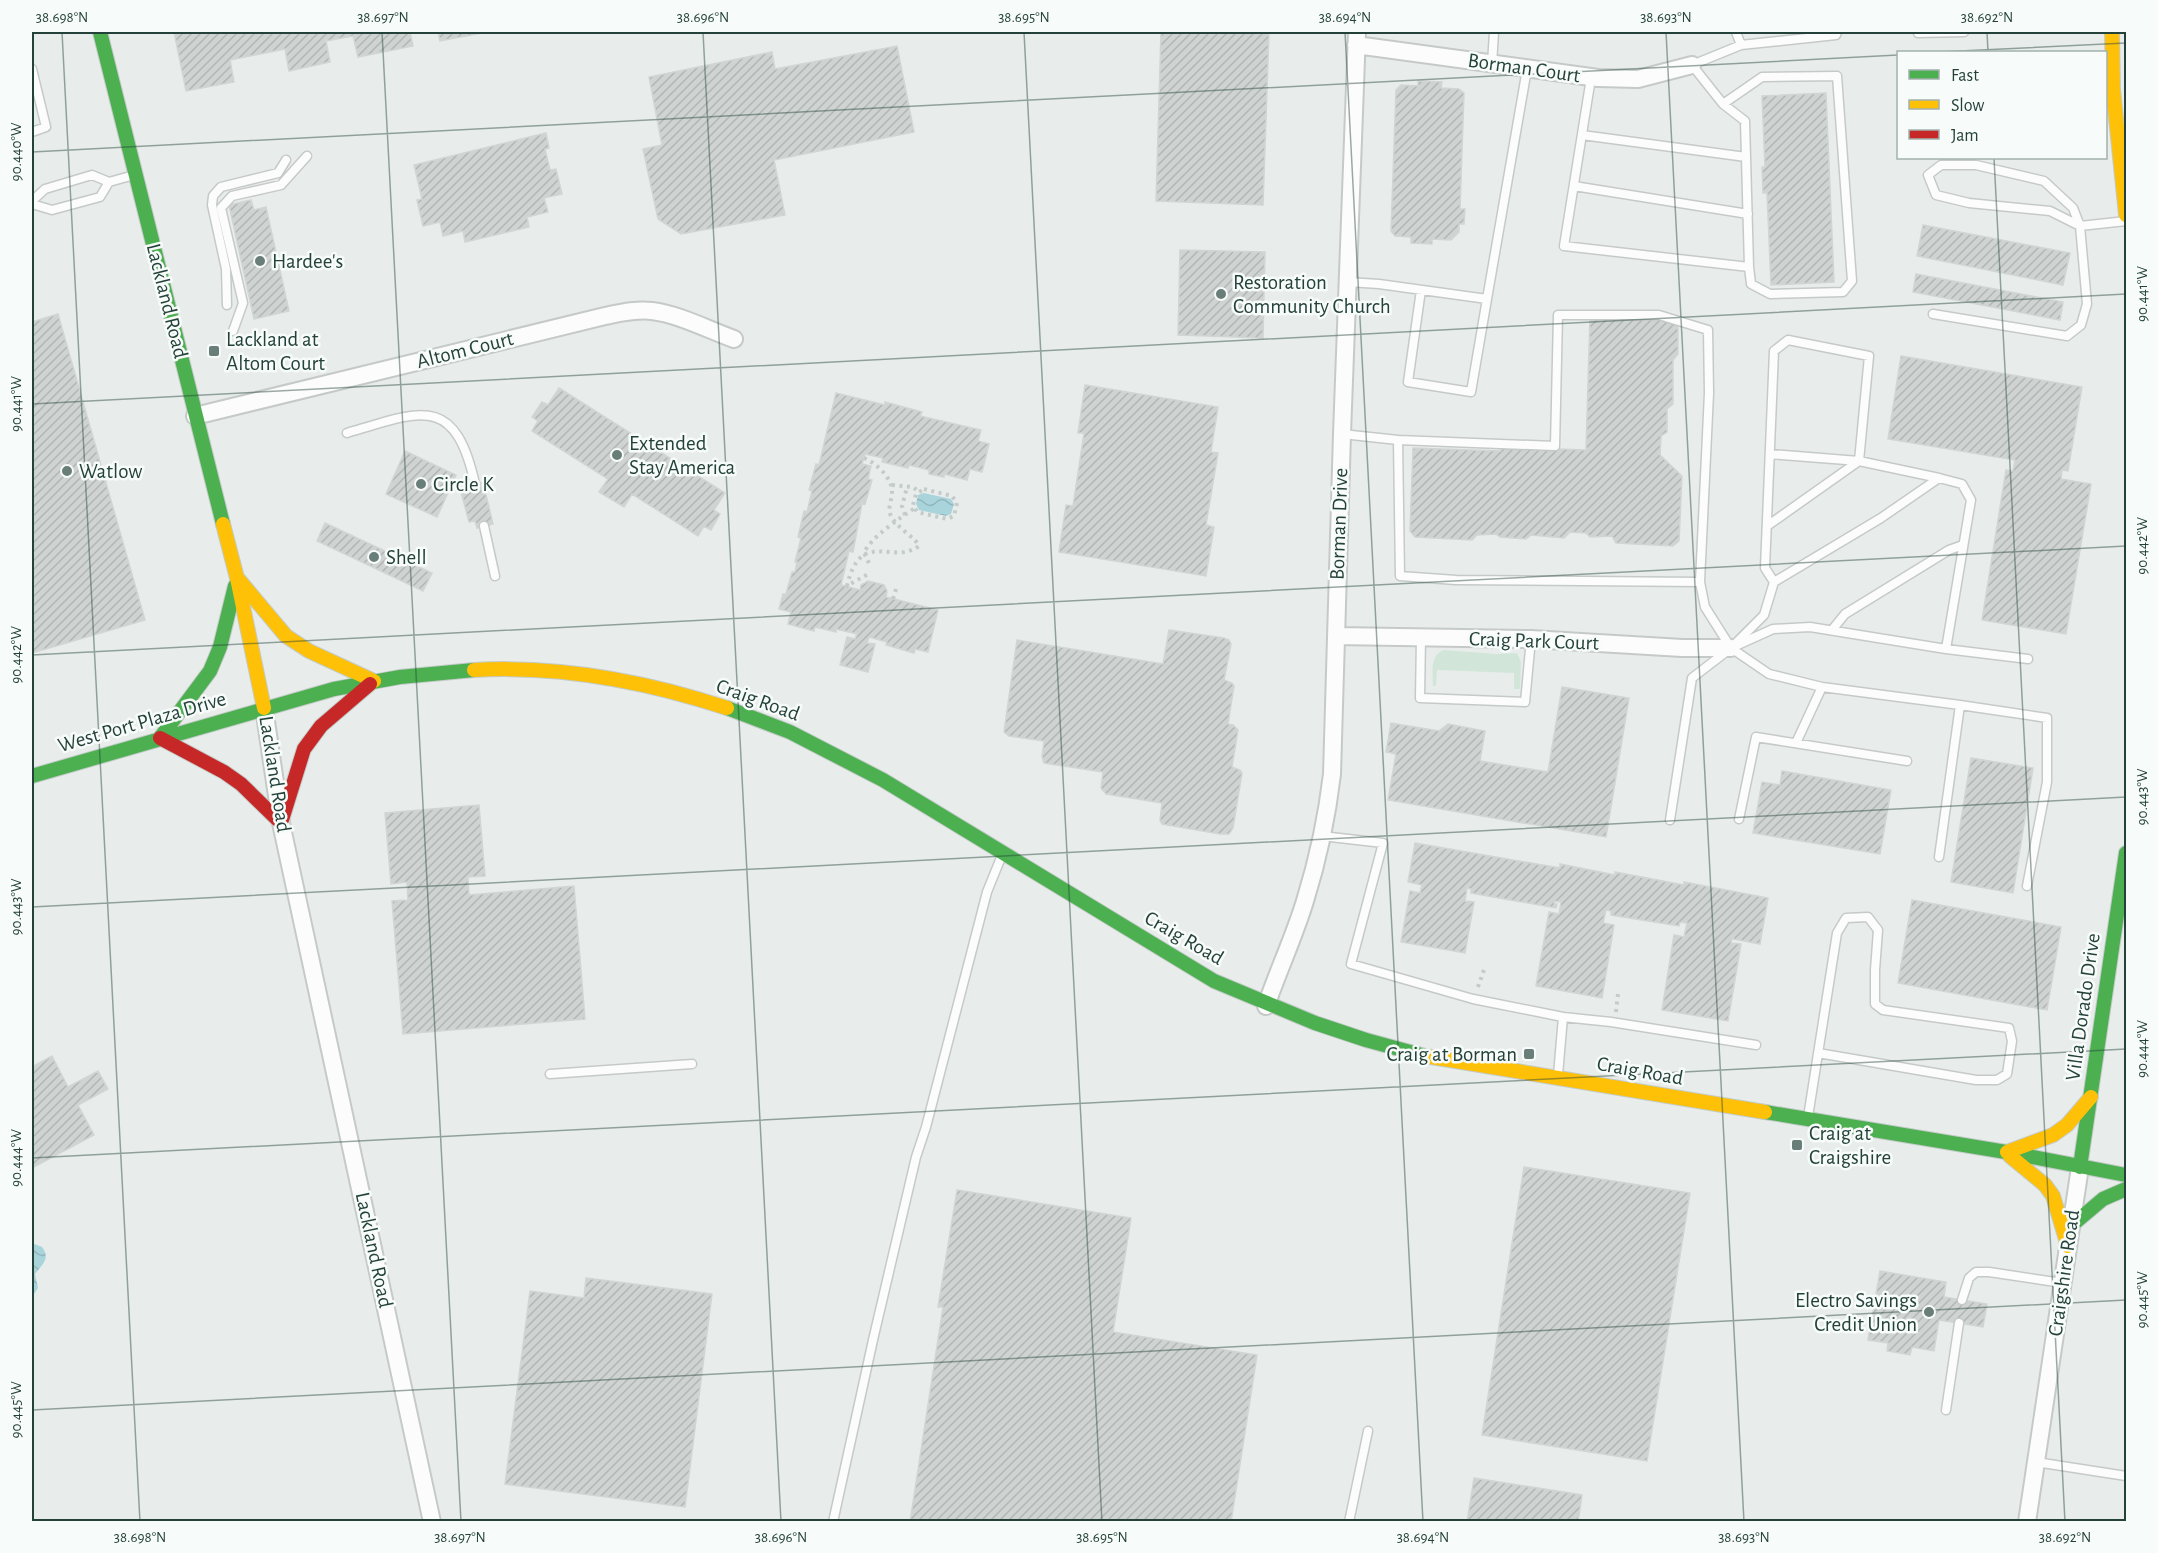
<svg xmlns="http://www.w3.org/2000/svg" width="2158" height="1553" font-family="'Alegreya Sans',sans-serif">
<defs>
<pattern id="water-waves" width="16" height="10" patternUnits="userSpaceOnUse" patternTransform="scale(1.5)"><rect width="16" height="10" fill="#a9d4db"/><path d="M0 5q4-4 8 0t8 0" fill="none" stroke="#91b7bd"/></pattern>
<pattern id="building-hatch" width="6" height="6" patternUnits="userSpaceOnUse" patternTransform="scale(1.5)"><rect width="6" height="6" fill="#cfd4d2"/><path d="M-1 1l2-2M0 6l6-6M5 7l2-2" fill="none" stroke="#b2b7b5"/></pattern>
</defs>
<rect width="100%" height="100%" fill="#e8edeb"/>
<path fill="#d1e6d8" d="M1444,650L1496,654L1517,653L1521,662L1520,689H1514V673L1437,670L1436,686H1433C1433,673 1429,655 1444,650Z"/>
<path fill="url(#water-waves)" d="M924,493L951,499L954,504L951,514L946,516L919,510L916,504L918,495Z
M32,1243L42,1247C51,1258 42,1265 35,1274L38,1288L32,1297Z"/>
<path fill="url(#building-hatch)" stroke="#d1d6d4" stroke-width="1.5" d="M174,32H410L413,46L358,57L353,36L326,41L330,62L289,71L285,49L230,60L234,82L186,91Z
M438,32H487L440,41Z
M1161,32H1269L1263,205L1156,201Z
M897,46L914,132L774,160L785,215L681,234L658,219L643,149L662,145L649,77L772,52L775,69Z
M1418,81L1442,82L1441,88L1459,89L1464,93L1460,209H1465L1464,224H1459V232L1451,240L1432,239V244L1411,243V237L1395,236L1391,231L1396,90L1401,85L1418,86Z
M1826,93L1834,282L1771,285L1767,193H1763L1762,167H1765L1762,96Z
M546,133L549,148L545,149L550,170L556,169L562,194L544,198L548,212L527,217L529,227L465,242L463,231L443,236L440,222L423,226L417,200L422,199L414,165Z
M251,200L254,210L266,207L289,311L254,319L229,205Z
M1923,225L2070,253L2063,285L1917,256Z
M1180,250L1265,252L1263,338L1178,335Z
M1916,274L2063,302L2060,320L1913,292Z
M58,314L145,620L32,653V322Z
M1590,317L1662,319L1678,325V354L1673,360V404L1667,409V432L1661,436L1660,455L1682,476L1679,541L1673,546L1616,543L1612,536L1590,537L1586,533L1570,532L1564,538L1531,535L1526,539L1500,537L1496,534L1477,535L1472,540L1415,537L1410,531L1413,448L1501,451L1500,447L1586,450Z
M1901,356L2082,387L2068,471L2062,470L2061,479L2091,484L2066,634L1982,620L2006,470L2013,471L2015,460L1888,439Z
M1085,385L1218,407L1211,452L1218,453L1206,525L1214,527L1206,576L1059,552L1066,505L1073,506L1084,433H1078Z
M559,388L725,493L714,510L720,514L711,530L704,526L698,536L632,494L624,507L599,492L608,479L532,431L538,421L532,417L542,402L548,405Z
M836,393L885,405V402L922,412L920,416L981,430L978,441L989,444L982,472L970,469L967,480L944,474V477L929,474V470L909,465L908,468L882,462L883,458L865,454L862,464L871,466L868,479L872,480L865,504L862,503L853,552L849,551L841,585L860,590L861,585L868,581L884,585L887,591L886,597L938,610L928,652L915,649L914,653L886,645L887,642L869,637L867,643L875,644L868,672L840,665L847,637L855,639L857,634L836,629V632L815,627L814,631L788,624L791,612L779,609L783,594H786L792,572H795L797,562H795L801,538L798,537L804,511L807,512L812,491L809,490L816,464L819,465Z
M405,451L456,475L437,517L386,494Z
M483,482L493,524L477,528L475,521L469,522L460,488Z
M325,523L432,573L423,591L317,541Z
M1169,630L1224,638L1229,640L1231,644L1224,680L1232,683L1234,686L1228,724L1233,725L1238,730L1232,767L1240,770L1242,773L1233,828L1229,834H1220L1162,824L1160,820L1162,803L1106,794L1101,788L1103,772L1044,763L1042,757L1044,741L1009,736L1004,732L1017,640L1163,664Z
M1562,687L1629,698L1606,837L1388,800L1396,754L1386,752L1391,723L1439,731L1448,724L1485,731L1480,761L1548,772Z
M1971,758L2033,768L2013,893L1951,882Z
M1782,771L1891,790L1880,854L1753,833L1762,782L1780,785Z
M479,805L485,876L468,877L469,895L574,886L585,1019L403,1034L392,901L408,900L407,882L391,884L385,813Z
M1415,843L1560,868V864L1615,875V872L1684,885V882L1768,898L1760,944L1733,939V934L1731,943L1741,944L1728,1021L1662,1010L1674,935L1684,937L1687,923L1680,922L1679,926L1611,915V911L1606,910L1603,923L1614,925L1602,998L1536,986L1549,912L1559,914L1561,902L1555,901L1554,904H1557L1556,908L1471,893V889L1467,888L1465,901L1474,902L1465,953L1401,942L1410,891L1420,893L1422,885L1408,882Z
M1912,900L2061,927L2047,1010L1898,983Z
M52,1056L68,1087L98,1071L108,1089L78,1105L94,1135L32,1168V1067Z
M1524,1167L1690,1193L1647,1461L1482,1435Z
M957,1190L1131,1218L1113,1332L1257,1355L1231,1522H910L943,1307H938Z
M1880,1271L1946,1282L1944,1297L1987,1304L1983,1327L1939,1320L1934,1351L1912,1347L1910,1355L1887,1351L1888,1343L1868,1340Z
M586,1278L712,1294L685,1507L505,1484L530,1291L584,1298Z
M1474,1478L1582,1495L1578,1522H1467Z"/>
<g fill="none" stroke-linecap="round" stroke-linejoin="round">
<g stroke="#c5cac8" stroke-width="11">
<path id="lane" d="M1736,32L1741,45
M1918,33L1964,32
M1492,64L1494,32
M32,69L46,127L32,132
M1591,78L1564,246L1749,267L1745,121L1723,104L1692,65L1741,45L1836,35L1837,32
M1723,104L1762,77L1837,76L1852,281L1843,292L1770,294L1751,284L1749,267
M1582,135L1746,157
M1941,165H1976L2044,181L2073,208L2080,226L2050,211L1969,203L1936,195L1928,175Z
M1574,186L1748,214
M32,201L45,189L92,175L109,182L134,175
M32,204L52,210L100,197L109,182
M1348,282L1379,284L1487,299L1527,69
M1421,290L1408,382L1471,392L1487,299
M227,305L226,269L212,205L213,196L221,187L278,173L286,160
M1933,314L2067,336L2081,325L2087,304L2080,226L2126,221
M233,331L243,303L221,208L232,196L281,185L307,156
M347,433C420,411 455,393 475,484
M1342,434L1398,440L1400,576L1456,580L1700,582L1709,393L1708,330L1659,315H1558L1555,446L1398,440
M1770,454L1859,461L1869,356L1788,340L1774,351L1765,568L1774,582
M484,526L495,576
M1767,526L1859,461L1939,478
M1700,582L1705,607L1731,648L1769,674L1822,687L1796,743
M1832,630L1845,614L1949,550L1963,545
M1421,637L1420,698L1525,702L1531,639
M1946,649L2028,659
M1822,687L1960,705L1939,857
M1960,705L2047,718V782L2027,886
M1739,819L1756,737L1907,761
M1670,820L1692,678L1731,648L1764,615L1774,582L1881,518L1939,478L1962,484L1971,500L1946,649L1810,627L1773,629L1731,648
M1322,836L1383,843L1351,964L1473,999L1563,1017L1558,1075
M1563,1017L1611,1022L1756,1045
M550,1074L692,1064
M1808,1117L1837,933L1846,918L1868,917L1878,930L1875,970V1004L1883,1010L2009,1028L2012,1041L2007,1074L1997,1080H1976L1818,1053
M1962,1300L1969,1278L1976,1272H1989L2062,1283
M1946,1410L1959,1323
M2036,1462L2126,1476
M833,1522L873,1340L916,1157L926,1127L987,892L1002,855
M1349,1522L1368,1431"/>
</g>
<g stroke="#c5cac8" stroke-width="20">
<path id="street" d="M1356,45L1598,78L1638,79L1692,65
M195,416L605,316C620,313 636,309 652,311C678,314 709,330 734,339
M1336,636L1531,639L1682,648H1731
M264,708L281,823L432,1522
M1266,1006C1278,971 1294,937 1305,901C1318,859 1327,817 1332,774L1342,434L1357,32
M2027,1522L2080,1167"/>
</g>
<g stroke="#c3cbc8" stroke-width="16">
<path id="fast" d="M100,32L223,524
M727,708L790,732L883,780L1214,981L1315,1023L1366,1040L1425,1056
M160,738L210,671L220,647L235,586
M32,776L334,689L400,677L474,670
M1765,1112L2006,1152L2126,1175
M2080,1167L2126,853
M2071,1226L2103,1199L2126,1189"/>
</g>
<g stroke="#c3cbc8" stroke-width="16">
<path id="slow" d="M2112,32L2113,89L2126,215
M223,524L237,578L264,708
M239,580L286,636L309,651L374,681
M474,670C561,665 645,681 727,708
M1425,1056L1765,1112
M2007,1152L2053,1135L2067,1125L2091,1097
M2010,1156L2045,1185L2053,1196L2068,1246"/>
</g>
<g stroke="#c3cbc8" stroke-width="16">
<path id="jam" d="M160,738L224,772L241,784L281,823L304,749L321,726L370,684"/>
</g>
<path stroke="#c3ccca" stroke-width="4" stroke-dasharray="3 4.5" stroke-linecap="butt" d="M864,458C876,463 893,478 892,493C892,500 887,508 891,516C897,528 916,538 919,546C892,566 861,527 847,586L868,574
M892,485L913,487L919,492
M924,489L952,496L957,503L954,516L947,519L917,512L913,505L916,494Z
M905,515L902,506L907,487
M869,563L864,553C869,539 901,517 915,508
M893,599L896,589
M1478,987L1484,970
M1616,1012L1618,994"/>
<use href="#lane" stroke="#fcfcfc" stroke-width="8"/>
<use href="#street" stroke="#fcfcfc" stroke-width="16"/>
<use href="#fast" stroke="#4caf50" stroke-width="14"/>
<use href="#slow" stroke="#ffc107" stroke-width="14"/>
<use href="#jam" stroke="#c62828" stroke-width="14"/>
</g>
<path fill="none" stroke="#24423a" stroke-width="1.5" stroke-opacity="0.45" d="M62,32L140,1522M382,32L461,1522M703,32L781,1522M1024,32L1102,1522M1345,32L1423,1522M1666,32L1744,1522M1987,32L1988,52M1938,52L2126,43M32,152L1898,55M1994,158L2065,1522M32,404L2126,294M32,655L2126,546M32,907L2126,797M32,1158L2126,1049M32,1410L2126,1300"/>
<g fill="#697e78" stroke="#f7fbf9" stroke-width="2">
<circle cx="260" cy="261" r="6"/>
<circle cx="1221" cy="294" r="6"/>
<rect x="208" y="345" width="12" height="12" rx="3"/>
<circle cx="617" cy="455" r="6"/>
<circle cx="67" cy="471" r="6"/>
<circle cx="421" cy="484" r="6"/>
<circle cx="374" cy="557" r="6"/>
<rect x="1523" y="1048" width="12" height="12" rx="3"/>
<rect x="1791" y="1139" width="12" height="12" rx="3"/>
<circle cx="1929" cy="1312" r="6"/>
</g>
<g text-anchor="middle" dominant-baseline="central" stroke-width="5" stroke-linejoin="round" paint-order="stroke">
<g font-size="21" fill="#24423a" stroke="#f7fbf9">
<text transform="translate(1524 68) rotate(8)">Borman Court</text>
<text transform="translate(167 301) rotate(76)">Lackland Road</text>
<text transform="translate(465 350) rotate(-14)">Altom Court</text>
<text transform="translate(1339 524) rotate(-88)">Borman Drive</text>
<text transform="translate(1534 641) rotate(2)">Craig Park Court</text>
<text transform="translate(758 700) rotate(20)">Craig Road</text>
<text transform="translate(142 722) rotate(-16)">West Port Plaza Drive</text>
<text transform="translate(275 774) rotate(81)">Lackland Road</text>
<text transform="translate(1184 938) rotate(30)">Craig Road</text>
<text transform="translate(2083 1007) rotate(-82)">Villa Dorado Drive</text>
<text transform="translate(1640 1071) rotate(10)">Craig Road</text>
<text transform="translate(374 1250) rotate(78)">Lackland Road</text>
<text transform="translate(2064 1273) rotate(-82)">Craigshire Road</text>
</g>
<g font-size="21" fill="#24423a" stroke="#f7fbf9" text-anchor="start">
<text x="272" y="261">Hardee's</text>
<text x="1233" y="282">Restoration<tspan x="1233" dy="24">Community Church</tspan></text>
<text x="226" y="339">Lackland at<tspan x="226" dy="24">Altom Court</tspan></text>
<text x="629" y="443">Extended<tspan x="629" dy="24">Stay America</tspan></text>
<text x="79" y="471">Watlow</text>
<text x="433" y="484">Circle K</text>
<text x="386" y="557">Shell</text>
<text x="1517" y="1054" text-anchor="end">Craig at Borman</text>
<text x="1809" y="1133">Craig at<tspan x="1809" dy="24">Craigshire</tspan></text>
<text x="1917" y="1300" text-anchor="end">Electro Savings<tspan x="1917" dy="24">Credit Union</tspan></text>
</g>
</g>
<rect width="2158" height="1553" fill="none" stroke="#f7fbf9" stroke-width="66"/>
<rect x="1897" y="51" width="210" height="108" fill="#f7fbf9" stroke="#a3b1ad" stroke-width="1.5"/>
<rect x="1909" y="70" width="30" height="9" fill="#4caf50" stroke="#a3b1ad" stroke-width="1.5"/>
<text x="1951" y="81" font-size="18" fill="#24423a">Fast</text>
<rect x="1909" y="100" width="30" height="9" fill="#ffc107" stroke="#a3b1ad" stroke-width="1.5"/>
<text x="1951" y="111" font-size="18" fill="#24423a">Slow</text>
<rect x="1909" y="130" width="30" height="9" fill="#c62828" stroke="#a3b1ad" stroke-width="1.5"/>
<text x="1951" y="141" font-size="18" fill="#24423a">Jam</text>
<rect x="33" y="33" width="2092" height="1487" fill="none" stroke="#24423a" stroke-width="2"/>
<g font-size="15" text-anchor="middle" fill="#24423a">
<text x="62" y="22">38.698°N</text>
<text x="383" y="22">38.697°N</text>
<text x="703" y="22">38.696°N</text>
<text x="1024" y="22">38.695°N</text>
<text x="1345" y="22">38.694°N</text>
<text x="1666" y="22">38.693°N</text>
<text x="1987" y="22">38.692°N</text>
<text transform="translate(16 152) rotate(-90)" y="5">90.440°W</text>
<text transform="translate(2142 294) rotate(-90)" y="5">90.441°W</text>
<text transform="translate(16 404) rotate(-90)" y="5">90.441°W</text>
<text transform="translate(2142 546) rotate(-90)" y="5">90.442°W</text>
<text transform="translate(16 655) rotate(-90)" y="5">90.442°W</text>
<text transform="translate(2142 797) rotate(-90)" y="5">90.443°W</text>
<text transform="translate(16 907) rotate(-90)" y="5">90.443°W</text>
<text transform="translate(2142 1049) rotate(-90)" y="5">90.444°W</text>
<text transform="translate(16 1158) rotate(-90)" y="5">90.444°W</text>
<text transform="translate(2142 1300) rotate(-90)" y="5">90.445°W</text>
<text transform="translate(16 1410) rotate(-90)" y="5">90.445°W</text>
<text x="140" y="1542">38.698°N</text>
<text x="460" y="1542">38.697°N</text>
<text x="781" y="1542">38.696°N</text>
<text x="1102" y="1542">38.695°N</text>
<text x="1423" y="1542">38.694°N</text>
<text x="1744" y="1542">38.693°N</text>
<text x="2065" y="1542">38.692°N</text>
</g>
</svg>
